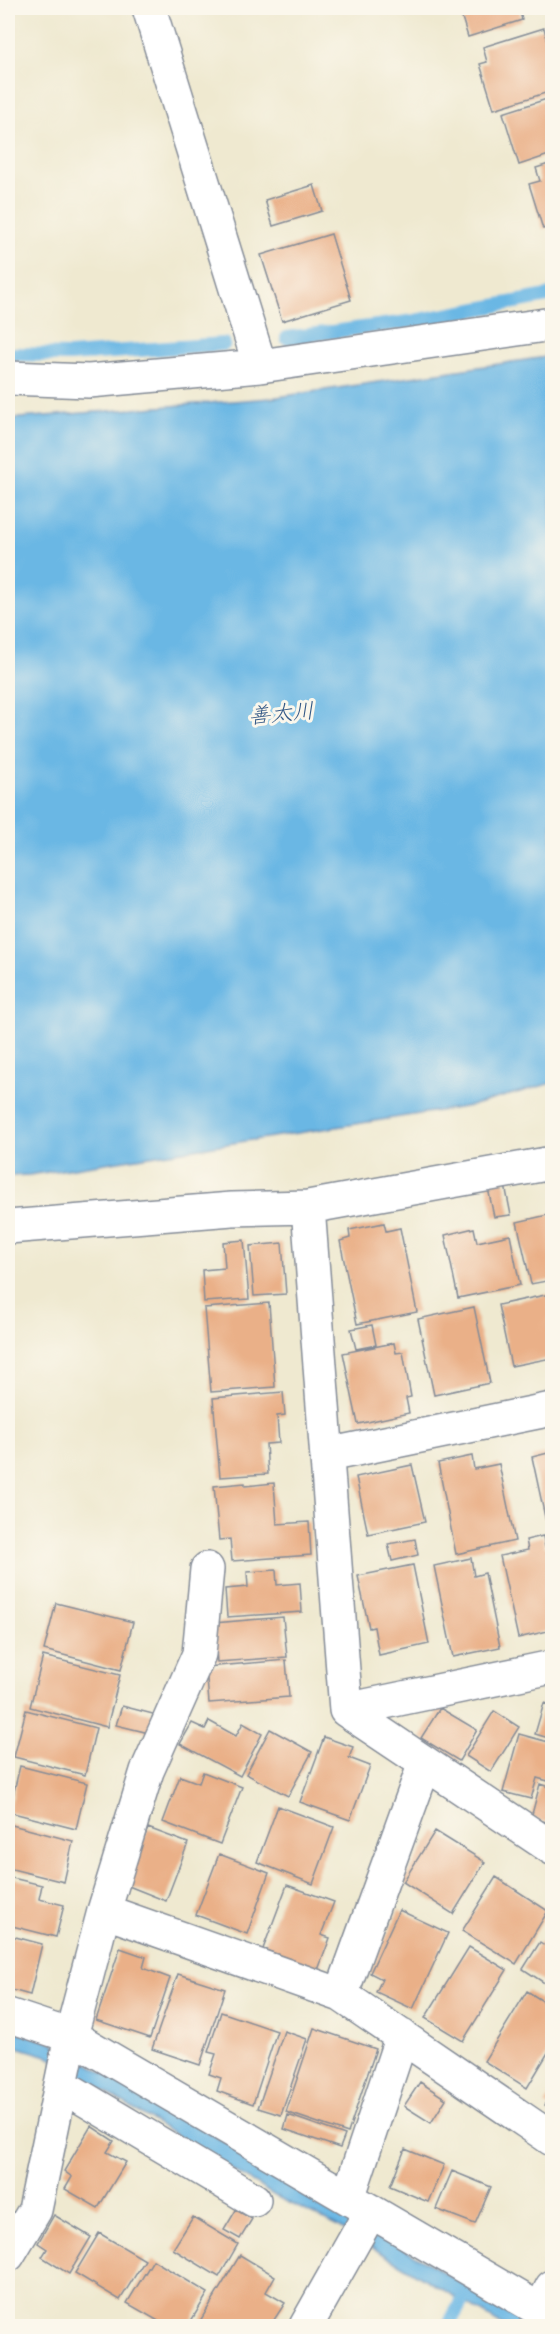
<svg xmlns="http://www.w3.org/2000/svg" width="560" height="2334" font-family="'Playpen Sans','Klee One',sans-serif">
<rect width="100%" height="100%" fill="#fbf7ec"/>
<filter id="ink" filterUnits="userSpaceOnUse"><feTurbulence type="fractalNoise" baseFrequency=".0167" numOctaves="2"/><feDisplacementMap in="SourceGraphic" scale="12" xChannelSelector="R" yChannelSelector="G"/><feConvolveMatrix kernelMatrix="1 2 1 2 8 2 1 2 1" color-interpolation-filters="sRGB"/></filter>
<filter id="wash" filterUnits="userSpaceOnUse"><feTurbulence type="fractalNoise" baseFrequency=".008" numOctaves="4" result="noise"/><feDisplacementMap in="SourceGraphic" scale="24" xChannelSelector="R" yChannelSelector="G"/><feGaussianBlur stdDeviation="1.35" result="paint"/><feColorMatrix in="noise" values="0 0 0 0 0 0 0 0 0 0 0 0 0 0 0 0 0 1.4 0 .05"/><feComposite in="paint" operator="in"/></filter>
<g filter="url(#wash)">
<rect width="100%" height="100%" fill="#efe9d0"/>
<path fill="#6bb7e4" stroke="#4373a1" stroke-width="1.5" d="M552,356V1083L470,1106L29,1175L8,1176V419L271,398Z
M8,2029L52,2043L281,2174L532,2326H504L331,2223L275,2196L47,2056L8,2044Z"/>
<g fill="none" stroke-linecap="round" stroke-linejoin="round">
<path stroke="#6bb7e4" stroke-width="14" d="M287,338L415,321L552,295
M8,354L70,355L224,344
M448,2326L462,2301"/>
</g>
<g id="blocks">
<path fill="#eab088" d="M459,8H519L522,20L468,37Z
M544,28L552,56V91L494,109L480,64L487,62L483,47Z
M550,98L552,106V154L519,165L503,113Z
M552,163V226L543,229L529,184L540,181L536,168Z
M314,185L322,211L273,226L265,200Z
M331,234L351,300L282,321L261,255Z
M504,1180L511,1215L494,1217L487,1183Z
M552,1214V1280L531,1284L517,1222Z
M384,1223L386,1231L400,1228L417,1312L357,1324L340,1241L350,1238L349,1230Z
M474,1228L477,1242L510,1235L520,1285L458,1298L445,1235Z
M244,1240L249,1299L204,1302L202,1270L225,1268L223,1242Z
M282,1243L286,1294L254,1296L250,1246Z
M550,1294L552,1358L511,1366L498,1305Z
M269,1303L275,1387L211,1392L204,1308Z
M474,1307L490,1383L434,1395L418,1319Z
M372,1325L376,1345L356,1349L351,1329Z
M394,1343L396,1353L403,1352L411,1397L406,1398L409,1413L358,1424L343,1353Z
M283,1392L285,1415L277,1416L279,1443L266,1444L268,1474L220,1477L213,1398Z
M552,1452V1521L546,1522L532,1457Z
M472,1456L474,1469L499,1464L515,1541L456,1554L438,1463Z
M412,1465L425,1522L368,1534L356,1477Z
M245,1483V1486L274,1483L277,1524L309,1522L311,1555L232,1561L230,1539L219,1540L214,1486Z
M543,1536L545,1547L552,1546V1630L518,1638L500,1556L528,1550L526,1540Z
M415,1539L418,1555L392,1561L388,1544Z
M471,1558L474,1576L485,1573L500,1647L453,1657L434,1566Z
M413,1565L429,1644L379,1655L374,1627L369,1628L358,1576Z
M276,1570L277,1585L300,1583L302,1612L227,1617L225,1589L248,1587L247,1572Z
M56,1603L133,1622L121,1670L44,1650Z
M283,1617L287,1657L217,1662L214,1623Z
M43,1656L120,1675L107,1727L30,1707Z
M286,1660L289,1697L209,1703L206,1667Z
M544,1703L552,1706V1739L535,1734Z
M122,1706L153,1714L149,1733L116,1725Z
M440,1708L477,1730L459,1761L421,1738Z
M26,1710L96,1728L85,1775L14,1757Z
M494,1711L519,1727L491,1772L466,1756Z
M209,1721L236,1736L243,1723L262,1734L240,1776L180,1744L192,1723L205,1729Z
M270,1729L312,1752L288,1796L246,1774Z
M519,1734L552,1743V1764L548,1781L537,1778L531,1799L503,1792Z
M324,1737L353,1747L349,1758L370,1766L350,1820L300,1802Z
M20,1766L87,1783L76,1829L9,1812Z
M203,1772L242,1787L220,1844L163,1822L180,1776L199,1783Z
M540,1784L552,1788L550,1823L531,1818Z
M278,1806L334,1827L313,1884L257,1862Z
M8,1824L73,1841L64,1882L8,1868Z
M148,1828L188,1843L166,1901L126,1885Z
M435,1831L485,1862L453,1914L403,1882Z
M219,1854L269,1873L247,1934L196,1915Z
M8,1877L42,1885L39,1899L64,1905L56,1937L8,1925Z
M496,1877L548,1911L516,1964L462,1931Z
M287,1885L334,1902L321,1935L330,1938L318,1970L263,1949Z
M399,1910L448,1933L413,2009L376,1992L382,1979L370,1973Z
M8,1935L42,1944L30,1995L8,1989Z
M540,1942L552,1950V1988L523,1969Z
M469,1947L507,1970L463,2041L425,2018Z
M120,1948L146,1957L143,1968L170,1978L150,2038L96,2020Z
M178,1974L225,1989L200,2065L152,2049Z
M527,1991L552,2007V2046L527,2088L484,2061Z
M221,2012L277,2031L253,2104L217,2091L221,2078L209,2074L216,2054L208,2052Z
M314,2028L376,2049L348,2133L286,2112Z
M284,2031L307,2039L281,2115L258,2108Z
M420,2082L446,2099L431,2123L404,2106Z
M552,2093V2110L545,2105Z
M288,2115L345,2135L340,2148L284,2129Z
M91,2126L114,2141L107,2152L126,2162L98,2208L65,2189L72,2177L64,2171Z
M405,2149L444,2165L428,2202L390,2186Z
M452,2171L491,2187L475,2224L436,2209Z
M236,2210L252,2219L240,2239L224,2230Z
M54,2215L91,2237L69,2274L42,2257L47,2249L38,2243Z
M193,2217L238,2244L219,2277L173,2249Z
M99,2233L145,2260L120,2300L75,2273Z
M240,2255L275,2276L266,2292L285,2303L270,2326H197Z
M153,2260L208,2293L188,2326H167L127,2303Z"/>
</g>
</g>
<g filter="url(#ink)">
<use href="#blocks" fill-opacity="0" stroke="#858c97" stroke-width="1.5"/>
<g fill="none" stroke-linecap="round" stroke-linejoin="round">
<g stroke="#858c97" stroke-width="36">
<path id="minor" d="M149,8L260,366
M8,378L89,381L260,366L552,324
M308,1207L346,1710L552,1848
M8,1227L232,1209L308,1207L552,1163
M327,1455L552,1409
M346,1710L552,1667
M104,1911L341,1995L552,2139
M341,1995L425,1763
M8,2015L71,2036L552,2317
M61,2085L254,2200
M348,2198L402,2036
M8,2255L35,2210L71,2036L104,1911L147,1771L199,1654L207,1569
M540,2311L552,2287
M306,2326L371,2211"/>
</g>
<use href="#minor" stroke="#fff" stroke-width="33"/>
</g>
</g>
<g text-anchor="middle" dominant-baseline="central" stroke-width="6" stroke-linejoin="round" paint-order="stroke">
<g font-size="22" font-style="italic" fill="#335886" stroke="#fbf7ec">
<text transform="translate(281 711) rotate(-5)">善太川</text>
</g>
</g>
<rect width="560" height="2334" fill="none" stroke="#fbf7ec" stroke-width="30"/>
</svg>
